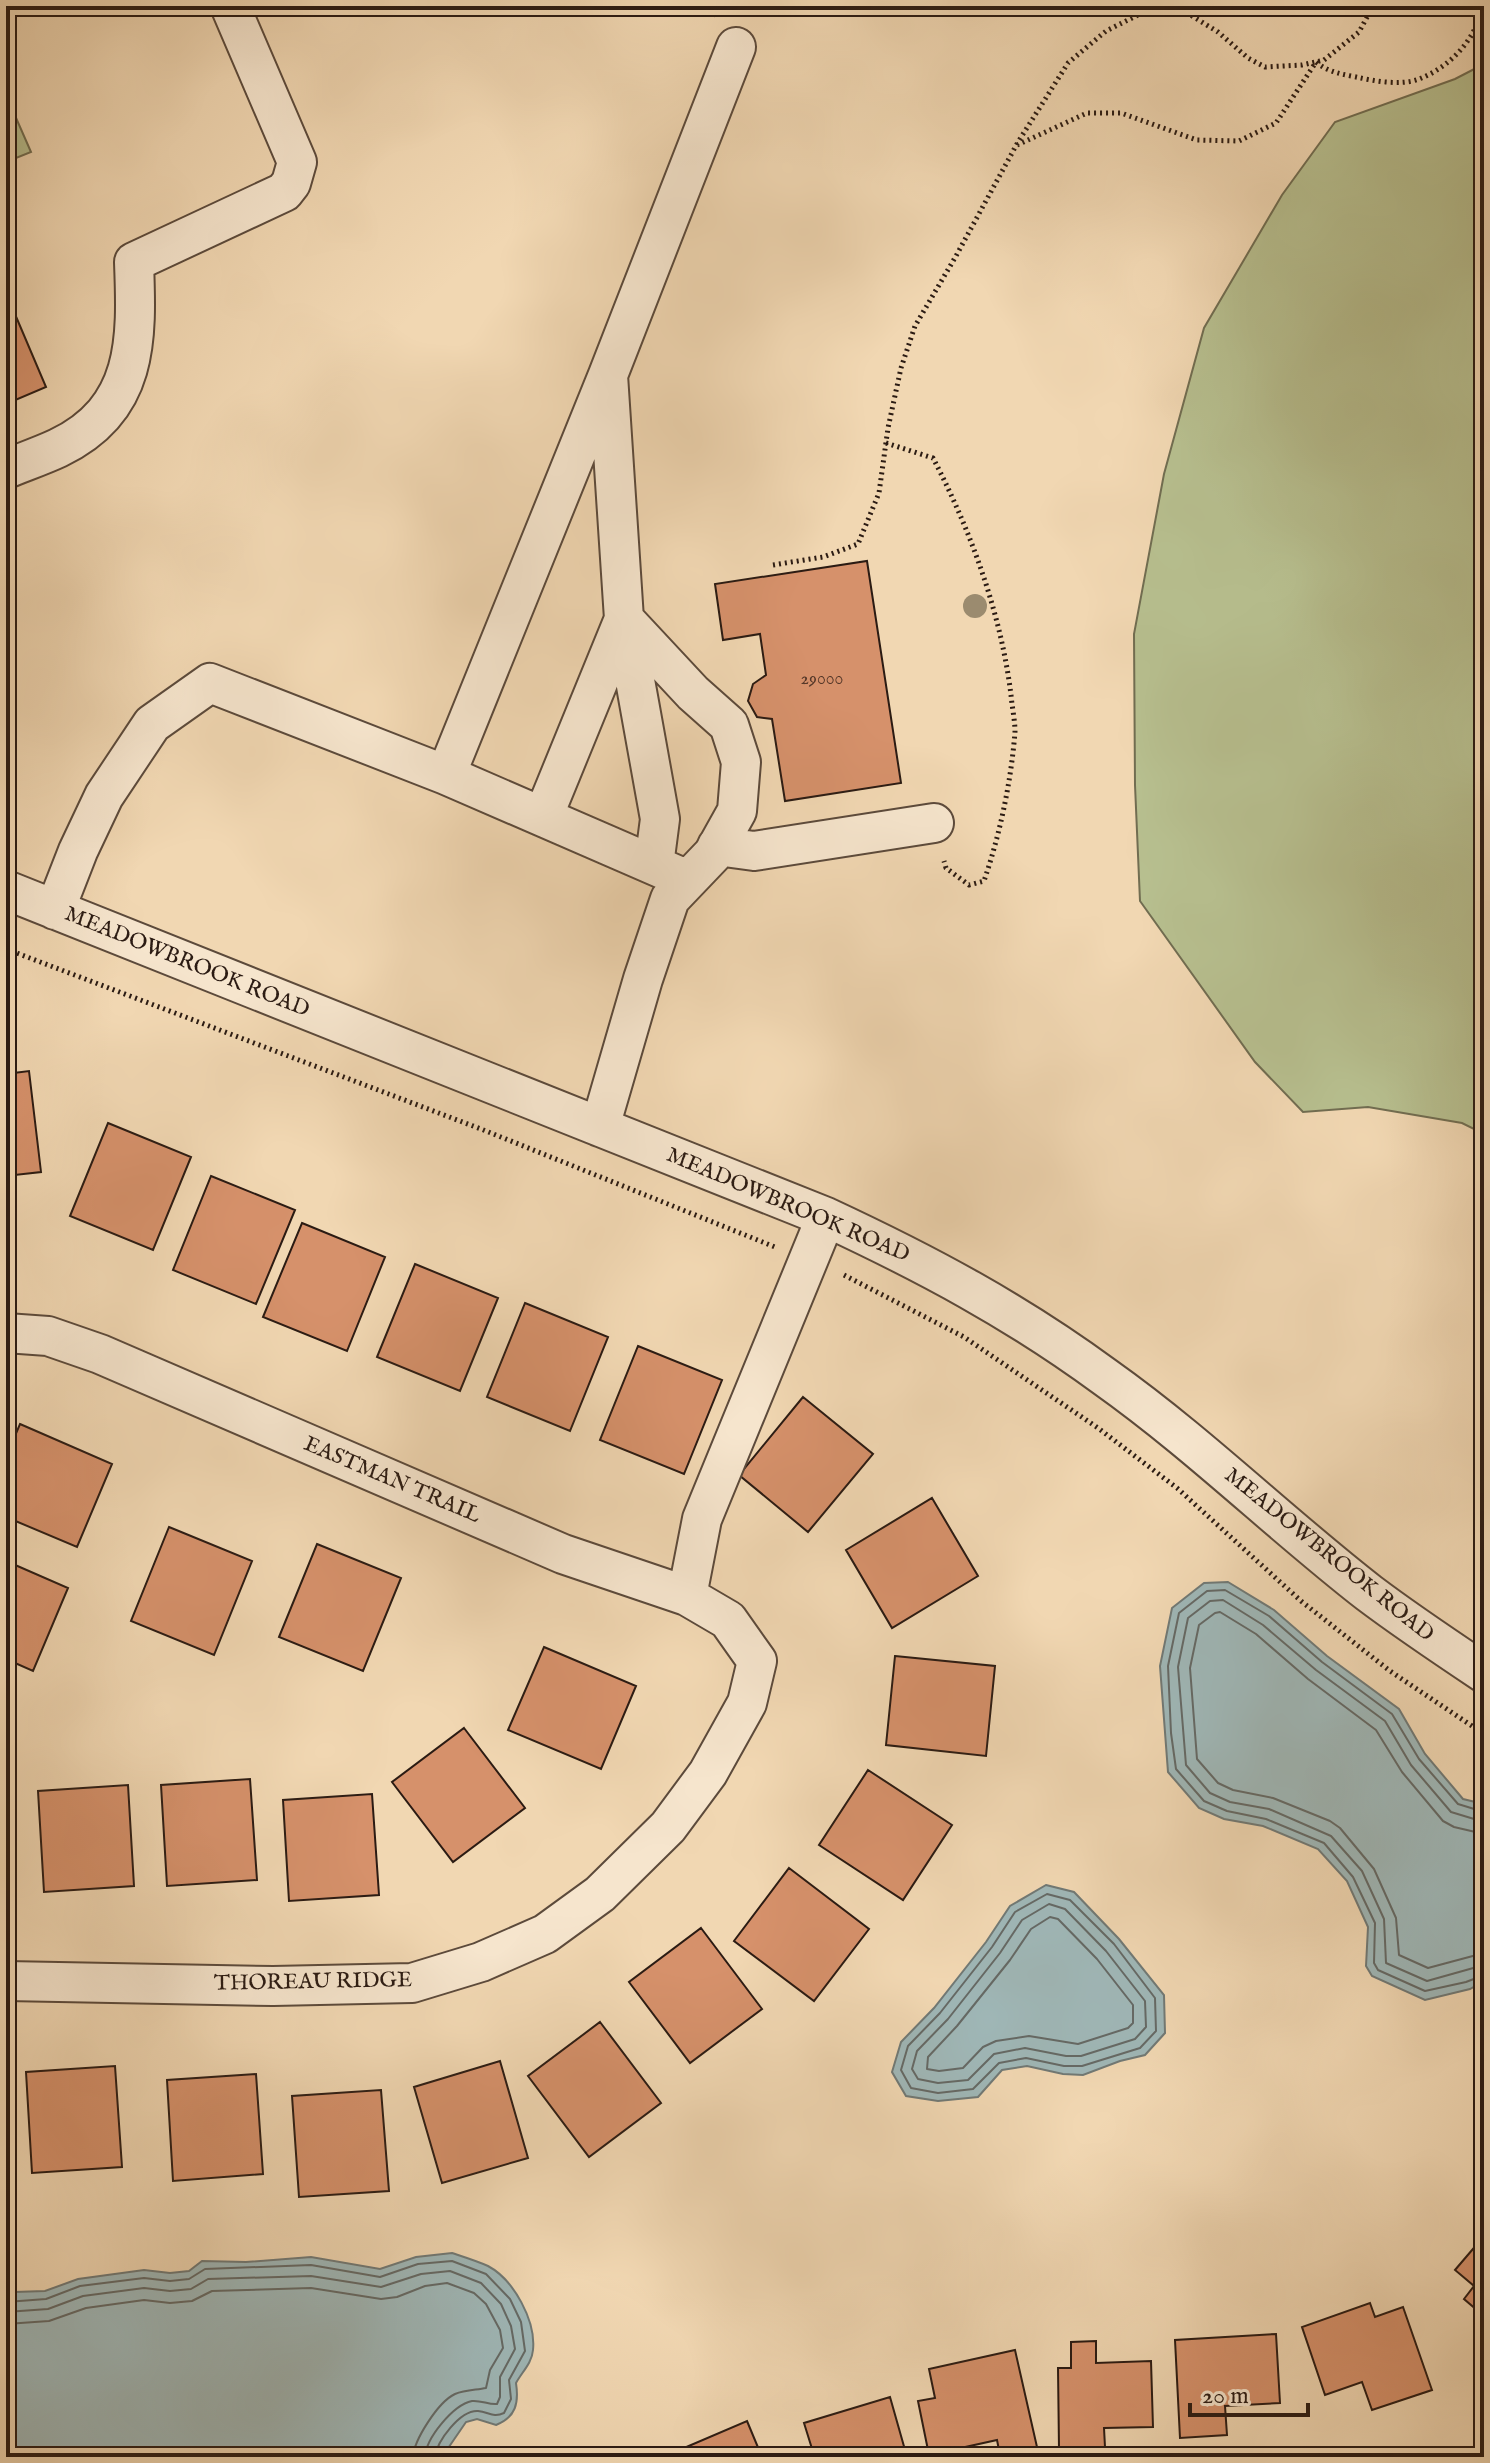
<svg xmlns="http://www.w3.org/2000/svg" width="1490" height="2463" font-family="'IM FELL English',serif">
<rect width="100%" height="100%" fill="#f1d7b2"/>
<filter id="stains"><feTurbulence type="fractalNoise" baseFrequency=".0025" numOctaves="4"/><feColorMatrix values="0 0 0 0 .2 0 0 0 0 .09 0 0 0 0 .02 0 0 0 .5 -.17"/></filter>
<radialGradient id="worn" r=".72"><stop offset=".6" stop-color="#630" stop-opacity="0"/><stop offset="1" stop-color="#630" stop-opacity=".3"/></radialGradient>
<path fill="#b7bf8f" stroke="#716d51" stroke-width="2" d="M1484,64V1134L1462,1123L1368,1107L1303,1112L1255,1062L1140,901L1135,785L1134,634L1164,474L1204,328L1282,195L1335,122L1455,79Z
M6,95L31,152L6,162Z"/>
<path fill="#9fb7b7" stroke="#717975" stroke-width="2" d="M1228,1582L1274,1610L1327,1656L1399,1709L1425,1754L1463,1799L1484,1804V1981L1470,1989L1425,2000L1372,1976L1366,1966L1368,1927L1347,1881L1318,1849L1263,1826L1224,1819L1199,1808L1168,1772L1160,1666L1172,1608L1204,1583Z
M1046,1885L1074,1892L1119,1939L1164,1995L1165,2033L1145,2055L1120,2061L1083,2075L1063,2074L1027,2066L1002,2070L978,2097L938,2101L906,2096L892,2072L901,2042L934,2008L986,1942L1010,1906Z
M452,2253C464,2257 477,2261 488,2266C514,2280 536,2321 533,2350C532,2363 522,2372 516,2383C519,2403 516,2417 496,2425L477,2419L466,2422L442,2457H6V2295L14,2292L45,2291L78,2279L144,2270L170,2273L189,2271L202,2261L246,2262L311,2257L380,2269L416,2257Z"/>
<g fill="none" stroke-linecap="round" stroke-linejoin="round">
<path stroke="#656965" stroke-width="2" d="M1484,1812L1458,1804L1419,1759L1392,1714L1322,1662L1269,1616L1225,1590L1207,1591L1179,1613L1168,1666L1171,1733L1176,1769L1204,1801L1227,1811L1266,1819L1324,1843L1353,1877L1375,1923L1374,1963L1378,1970L1425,1991L1466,1982L1484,1975
M1484,1822L1451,1812L1411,1765L1385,1721L1316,1670L1263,1625L1223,1600L1210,1601L1188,1618L1178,1667L1186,1765L1210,1793L1230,1802L1269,1809L1331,1836L1362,1871L1384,1919L1386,1963L1427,1981L1484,1965
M1484,1834L1454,1827L1443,1821L1402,1772L1376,1730L1308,1679L1256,1634L1220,1612L1215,1613L1199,1625L1190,1668L1197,1759L1218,1783L1233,1790L1273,1798L1330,1821L1340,1828L1374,1869L1396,1918L1399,1955L1428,1968L1484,1953
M1047,1894L1070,1900L1114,1944L1155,1998L1156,2031L1140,2048L1082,2066H1064L1026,2058L999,2063L973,2089L938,2093L911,2088L901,2070L908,2046L940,2013L992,1947L1015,1912Z
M1049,1904L1065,1909L1106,1951L1145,2001L1146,2027L1135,2039L1081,2056H1066L1025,2048L994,2054L968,2080L938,2083L918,2079L912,2069L917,2051L948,2019L1000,1953L1022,1920Z
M1050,1917L1058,1919L1097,1959L1133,2005V2023L1128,2028L1078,2044L1029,2036L996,2041L983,2047L963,2068L939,2071L927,2069L928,2057L957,2026L1010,1960L1031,1929Z
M6,2302L46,2299L80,2286L144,2278L170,2281L189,2279L205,2269L311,2265L380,2277L418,2264L452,2261L486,2274L510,2299L521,2322L525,2351L509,2380L511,2399L504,2413C493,2418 489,2412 478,2411C460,2410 437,2441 435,2457
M6,2312L48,2309L83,2296L144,2288L170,2291L191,2289L208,2279L311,2276L381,2287L421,2274L450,2271L481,2283L501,2304L511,2326L515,2349L500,2377V2397L497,2404C489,2405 481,2400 472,2401C453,2405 426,2438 425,2457
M6,2324L49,2321L86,2308L144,2300L170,2303L192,2301L212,2291L311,2288L381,2299L397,2297L425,2286L447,2283L474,2293L486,2304L500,2330L503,2348L490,2370L486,2388C476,2390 465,2390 455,2394C438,2402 414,2440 413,2457"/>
</g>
<path fill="#d6916b" stroke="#2b1b13" stroke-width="2" d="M6,293L46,387L6,404Z
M867,561L901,783L785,801L772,719L757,717L748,701L753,684L766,675L760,634L723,640L715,584Z
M29,1071L41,1172L6,1176V1074Z
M108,1123L191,1157L153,1250L70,1216Z
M211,1176L295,1210L256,1304L173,1270Z
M302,1223L385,1257L347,1351L263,1317Z
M415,1264L498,1298L460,1391L377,1357Z
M525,1303L608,1337L570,1431L487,1397Z
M638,1346L722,1380L684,1474L600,1440Z
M803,1397L873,1454L808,1532L739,1475Z
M20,1424L112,1464L77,1547L6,1517V1457Z
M932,1498L978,1576L892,1628L846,1550Z
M169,1527L252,1561L214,1655L131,1621Z
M317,1544L401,1578L363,1671L279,1637Z
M6,1561L68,1588L33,1671L6,1659Z
M544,1647L636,1686L601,1769L508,1730Z
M895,1656L995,1666L986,1756L886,1745Z
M464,1728L525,1808L453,1862L392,1782Z
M868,1770L952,1825L903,1900L819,1845Z
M250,1779L257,1880L167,1886L161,1785Z
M128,1785L134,1886L44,1892L38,1791Z
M372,1794L379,1895L289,1901L283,1800Z
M789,1868L869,1929L814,2001L734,1941Z
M701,1928L762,2009L690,2063L629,1982Z
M600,2022L661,2103L589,2157L528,2076Z
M500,2061L528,2158L442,2183L414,2087Z
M115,2066L122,2167L32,2173L26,2072Z
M256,2074L263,2174L173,2181L167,2080Z
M381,2090L389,2191L299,2197L292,2096Z
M1484,2236V2316L1464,2299L1474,2286L1455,2270Z
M1370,2303L1375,2317L1403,2307L1432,2390L1372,2410L1362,2382L1325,2395L1302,2327Z
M1276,2334L1280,2403L1225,2406L1227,2435L1180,2438L1175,2340Z
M1096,2341V2363L1151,2361L1153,2427L1104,2428L1105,2447L1059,2448L1058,2368H1071V2342Z
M1015,2350L1037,2447L1000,2455L997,2440L929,2455L918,2401L935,2398L929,2369Z
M890,2397L907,2457H799L813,2452L804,2423Z
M747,2421L762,2457H663Z"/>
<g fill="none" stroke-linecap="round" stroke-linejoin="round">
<g stroke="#5c4a3b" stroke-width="42">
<path id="minor" d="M608,375L736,47
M6,469C23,462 41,456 58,448C139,409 137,340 134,262L284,192L291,183L297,162L230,6
M624,619L660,819L654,865
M446,775L608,375L624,619L693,693L729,725L741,762L737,811L713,854L670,899L643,979L600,1127
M543,817L624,619
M717,846L754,851L934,823
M6,890L826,1217C927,1264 1015,1311 1105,1377C1198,1443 1279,1523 1369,1593C1406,1621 1445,1647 1484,1673
M55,910L78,851L104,796L152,724L210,683L446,775L688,880
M6,1333L48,1336L100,1354L563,1554L687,1596L728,1620L757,1661L747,1703L708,1773L668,1827L600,1894L545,1934L481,1962L412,1983L273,1986L6,1981
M687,1596L702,1519L826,1217"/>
</g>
<path stroke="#2b1b13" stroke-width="5" stroke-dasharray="2 4" stroke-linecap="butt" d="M698,6L718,16
M1176,6L1218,32L1248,58L1265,67L1302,65L1324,60L1359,32L1373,6
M1017,145L1087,113H1121L1197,140L1239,141L1276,123L1316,62C1328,72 1341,74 1356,77C1374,81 1401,86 1419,79C1450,67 1477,39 1482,6
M886,443L933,458C971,531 1001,614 1011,695C1012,707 1015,720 1015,732C1011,782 1000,834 984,881L969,885L946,868L944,861
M773,565L823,557L858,544L879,493L888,428L901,368L915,326L956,256L1018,142L1068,63L1106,31L1156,6
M6,949L481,1129L775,1247
M844,1275L964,1337L1098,1428L1177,1488L1301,1601L1390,1671L1484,1734"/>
<use href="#minor" stroke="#f6e5cd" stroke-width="38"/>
</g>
<circle fill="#9b8b6f" cx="975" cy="606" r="12"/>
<g text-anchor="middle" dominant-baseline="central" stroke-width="6" stroke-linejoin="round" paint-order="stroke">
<g font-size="18" fill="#563829">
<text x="822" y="679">29000</text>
</g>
<g font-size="22" fill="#2b1b13" stroke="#f6e5cd">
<text transform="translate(187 962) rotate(22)">MEADOWBROOK ROAD</text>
<text transform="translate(788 1205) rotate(23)">MEADOWBROOK ROAD</text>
<text transform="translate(392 1480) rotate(23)">EASTMAN TRAIL</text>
<text transform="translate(1329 1555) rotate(39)">MEADOWBROOK ROAD</text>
<text transform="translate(313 1982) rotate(-1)">THOREAU RIDGE</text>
</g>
</g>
<rect width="1490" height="2463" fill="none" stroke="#f1d7b2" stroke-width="32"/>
<rect x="8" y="8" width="1474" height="2447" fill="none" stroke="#2b1b13" stroke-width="4"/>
<rect x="16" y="16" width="1458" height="2431" fill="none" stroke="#2b1b13" stroke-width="2"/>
<path d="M1190 2403v12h118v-12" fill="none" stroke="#2b1b13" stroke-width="4"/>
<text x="1202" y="2403" font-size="24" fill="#2b1b13" stroke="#f6e5cd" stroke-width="6" paint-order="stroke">20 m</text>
<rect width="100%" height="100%" filter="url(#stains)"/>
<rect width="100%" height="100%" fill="url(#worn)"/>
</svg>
